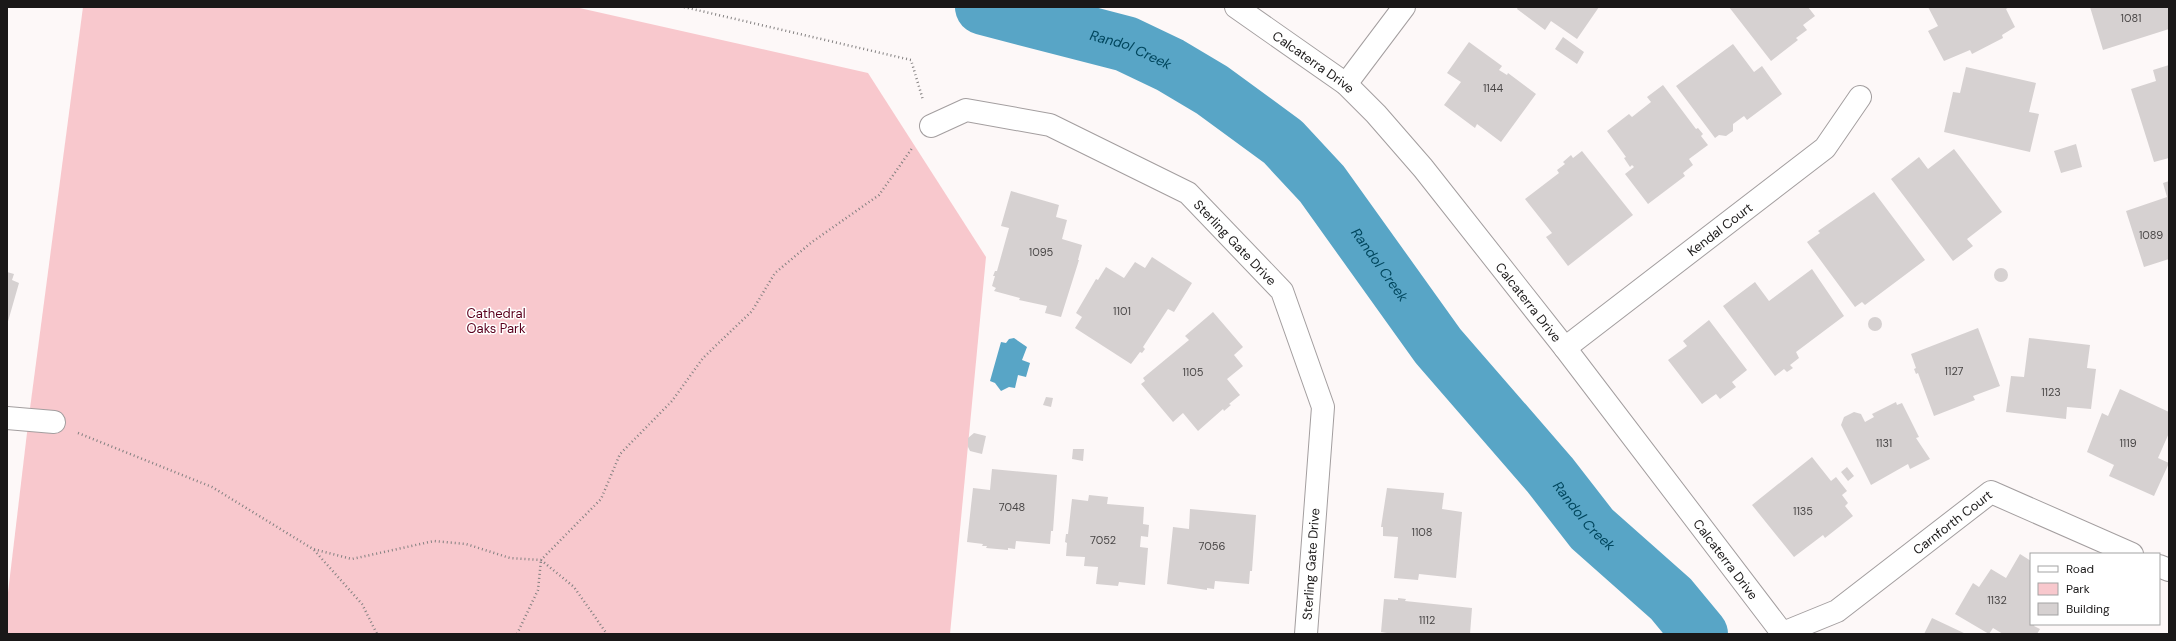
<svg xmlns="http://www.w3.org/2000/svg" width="2176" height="641" font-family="'DM Sans',sans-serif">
<rect width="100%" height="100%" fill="#fdf8f8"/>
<path fill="#f8c8cd" d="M83,7H575L868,73L986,257L950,634H7V601L29,416Z"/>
<path fill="#58a5c6" d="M1014,338L1027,347L1022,360L1030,363L1026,377L1018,375L1015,388L1009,387L1001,391L995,383L990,381L1001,342L1006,343L1009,339Z"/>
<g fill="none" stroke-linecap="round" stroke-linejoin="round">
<path stroke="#58a5c6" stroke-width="9" d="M1668,634L1671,599"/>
<path stroke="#58a5c6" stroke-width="56" id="s1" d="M983,7L1126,44L1170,65L1212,90L1283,142L1322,184L1438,346L1550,475L1592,529L1671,599L1700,634"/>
</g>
<path fill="#d6d1d1" d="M1518,7H1599L1577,39L1551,21L1545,30L1517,9Z
M1729,7H1808L1815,16L1803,25L1807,30L1796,38L1798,40L1771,61Z
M1928,7H2009L2006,9L2015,27L2002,35L2003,38L1972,54L1970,50L1944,61L1928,31L1938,26Z
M2090,7H2169V29L2103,50Z
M1563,37L1584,52L1577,64L1555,49Z
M1469,42L1502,66L1499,70L1507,75L1508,73L1536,94L1501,142L1477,124L1475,128L1444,105L1461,82L1447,73Z
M1733,44L1754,72L1762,66L1782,94L1747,120L1744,116L1733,124V131L1726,136L1719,135L1715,138L1676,86Z
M2169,65V158L2154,162L2131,89L2156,81L2153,70Z
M1966,67L2036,83L2029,112L2039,114L2030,152L1944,132L1953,92L1960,93Z
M1663,85L1696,129L1698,128L1703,134L1701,136L1708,145L1689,159L1693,165L1683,173L1685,176L1648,204L1625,174L1634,167L1632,165L1630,167L1624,158L1626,157L1607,131L1629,114L1632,117L1651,102L1647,97Z
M2076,144L2082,167L2061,173L2054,151Z
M1954,149L2002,212L1967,239L1973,246L1953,261L1891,179L1919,157L1928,169Z
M1582,151L1633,215L1568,266L1546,237L1552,233L1525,199L1559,173L1557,170L1565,164L1563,162L1571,155L1573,158Z
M2169,181V259L2144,267L2126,211L2167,197L2163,183Z
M1011,191L1059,205L1056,217L1067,220L1062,239L1082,245L1078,260H1079L1061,317L1045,313L1047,306L1019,300L1020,298L994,291L996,288L992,286L995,276H993L995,271H997L1009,228L1001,226Z
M1874,192L1925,260L1865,305L1862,302L1855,307L1807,242L1820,233L1818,231Z
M1152,257L1192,283L1174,312L1168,309L1143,347L1145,349L1142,353L1140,352L1131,364L1075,328L1082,317L1076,313L1096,279L1098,280L1106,267L1124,278L1135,262L1145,268Z
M1994 275a7 7 0 1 1 14 0a7 7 0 1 1-14 0Z
M1812,269L1844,316L1796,352L1799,358L1790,365L1793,368L1787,372L1784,369L1775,376L1723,306L1755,282L1769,301Z
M7,272L14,274L12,280L19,283L7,325Z
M1213,312L1243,347L1234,355L1243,366L1227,379L1240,395L1229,404L1231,405L1224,411L1223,409L1198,431L1183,413L1173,422L1141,384L1145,381L1143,378L1189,340L1185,336Z
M1868 324a7 7 0 1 1 14 0a7 7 0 1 1-14 0Z
M1709,320L1747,370L1732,382L1736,387L1720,399L1716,394L1702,404L1668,360L1687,346L1683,341Z
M1978,328L2000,386L1973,396L1975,400L1934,416L1918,373L1916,374L1914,369L1916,368L1911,354Z
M2029,338L2090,345L2087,368L2096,369L2091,409L2067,407L2066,419L2006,412L2011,376L2024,377Z
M2120,389L2169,412V433L2158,458L2169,463L2154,496L2109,476L2114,465L2087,452L2102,413L2108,416Z
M1046,397L1053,398L1051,407L1043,405Z
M1896,402L1897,405L1902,403L1919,437L1916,438L1930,459L1910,469L1908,464L1871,485L1841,425L1844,417L1854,412L1861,414L1865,422L1874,417L1872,414Z
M974,433L986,436L982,454L970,451L968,447V438Z
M1073,449H1084L1083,461L1072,459Z
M1812,457L1831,481L1836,477L1847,491L1842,495L1848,503L1845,506L1853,516L1825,538L1823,535L1794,557L1752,505Z
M1847,467L1854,476L1848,481L1841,472Z
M992,469L1057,475L1053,531H1051L1050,544L1016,541L1015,549L1008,548V550L986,548L987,546H982L983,544L967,542L973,488L990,490Z
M1387,488L1444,493L1442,509L1462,512L1456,578L1419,574L1418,580L1394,578L1398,537L1383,536V527H1381Z
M1089,495L1108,497L1107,504L1144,507L1143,524L1149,525L1148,537L1141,536L1140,547L1148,548L1145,585L1119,582L1118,586L1096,584L1098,567L1084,566L1085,557L1066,556L1067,543L1065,542L1066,534H1068L1072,499L1088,501Z
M1190,509L1256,515L1252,571H1250L1249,584L1215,581L1214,589L1207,588V590L1167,584L1173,527L1189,529Z
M2020,554L2031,561V624H2035L2034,626L2040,629L2037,634H2003L1993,628L1989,634L1955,614L1973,583L1979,587L1991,569L2006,578Z
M1398,598L1406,599L1405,601L1472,608L1470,634H1393L1381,632L1384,599L1398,600Z
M1932,618L1966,634H1924Z"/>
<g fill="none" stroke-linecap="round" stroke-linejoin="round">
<g stroke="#a39e9f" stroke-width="24">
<g id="street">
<path id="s2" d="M1236,7L1346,84L1376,114L1423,168L1565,348L1783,634"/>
<path d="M1346,84L1404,7"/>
<path id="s3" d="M931,126L966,110L1050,125L1188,193L1282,291L1323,407L1306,634"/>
<path id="s4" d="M1565,348L1825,148L1860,97"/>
<path d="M7,418L54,422"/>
<path d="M2159,566L2169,570"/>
<path id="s5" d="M1783,633L1837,611L1991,492L2132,554"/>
</g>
</g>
<path stroke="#838080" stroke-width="2.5" stroke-dasharray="1 3" stroke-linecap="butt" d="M684,7L911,60L923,100
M78,433L212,487L313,549L352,559L434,541L466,544L510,558L541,560L601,499L620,454L672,401L703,358L752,311L775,273L812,242L879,195L913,147
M314,550L362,604L377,634
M541,560L574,587L607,634
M517,634L538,590L541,560"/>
<use href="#street" stroke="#fff" stroke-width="22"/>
</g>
<g text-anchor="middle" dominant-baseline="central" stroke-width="3" stroke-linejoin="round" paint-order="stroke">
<g font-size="11" fill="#494646">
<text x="2131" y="18">1081</text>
<text x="1493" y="88">1144</text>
<text x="2151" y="235">1089</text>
<text x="1041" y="252">1095</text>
<text x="1122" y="311">1101</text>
<text x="1954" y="371">1127</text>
<text x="1193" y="372">1105</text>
<text x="2051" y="392">1123</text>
<text x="1884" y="443">1131</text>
<text x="2128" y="443">1119</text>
<text x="1012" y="507">7048</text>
<text x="1803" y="511">1135</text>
<text x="1422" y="532">1108</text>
<text x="1103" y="540">7052</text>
<text x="1212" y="546">7056</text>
<text x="1997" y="600">1132</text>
<text x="1427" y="620">1112</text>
</g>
<g font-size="13" fill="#1a1818" stroke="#fff">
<text stroke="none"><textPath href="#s2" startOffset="95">Calcaterra Drive</textPath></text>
<text stroke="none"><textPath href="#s4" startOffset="195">Kendal Court</textPath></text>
<text stroke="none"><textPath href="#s3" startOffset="346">Sterling Gate Drive</textPath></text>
<text stroke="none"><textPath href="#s2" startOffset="419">Calcaterra Drive</textPath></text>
<text stroke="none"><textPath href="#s5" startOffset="204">Carnforth Court</textPath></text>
<text stroke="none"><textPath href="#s2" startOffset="743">Calcaterra Drive</textPath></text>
<text transform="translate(1311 564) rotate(-86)">Sterling Gate Drive</text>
</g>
<g font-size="13" fill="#5a001d" stroke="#fff">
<text x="496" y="313">Cathedral<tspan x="496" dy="15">Oaks Park</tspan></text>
</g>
<g font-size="14" font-style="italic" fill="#00465d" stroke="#fff">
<text stroke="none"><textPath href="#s1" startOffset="154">Randol Creek</textPath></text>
<text stroke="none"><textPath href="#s1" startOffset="490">Randol Creek</textPath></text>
<text stroke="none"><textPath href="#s1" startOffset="814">Randol Creek</textPath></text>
</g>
</g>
<rect width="2176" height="641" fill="none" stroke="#1a1818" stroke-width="16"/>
<rect x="2030" y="553" width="130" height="72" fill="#ffffff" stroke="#a3a3a3"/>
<rect x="2038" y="566" width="20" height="6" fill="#ffffff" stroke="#a3a3a3"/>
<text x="2066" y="573" font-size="12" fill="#1a1818">Road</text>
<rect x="2038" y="583" width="20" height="12" fill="#f8c8cd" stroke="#a3a3a3"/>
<text x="2066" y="593" font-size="12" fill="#1a1818">Park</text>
<rect x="2038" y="603" width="20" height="12" fill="#d6d1d1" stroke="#a3a3a3"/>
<text x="2066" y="613" font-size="12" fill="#1a1818">Building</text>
</svg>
